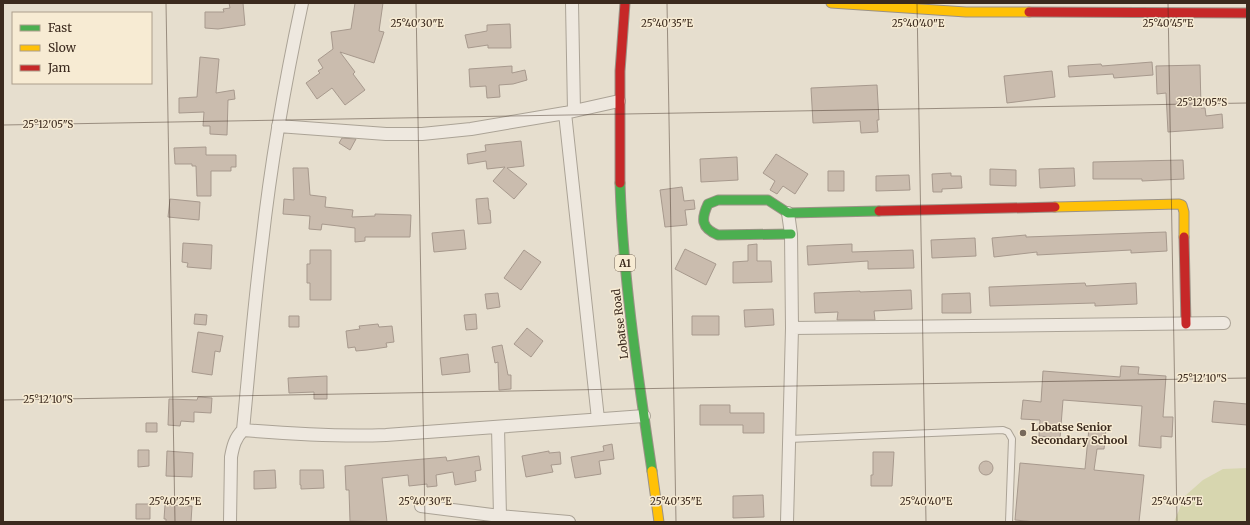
<svg xmlns="http://www.w3.org/2000/svg" width="1250" height="525" font-family="Merriweather,serif">
<rect width="100%" height="100%" fill="#e6dece"/>
<path fill="#d7d6af" d="M1247,468V522H1174L1185,496L1203,480L1223,469Z"/>
<path fill="#cabcae" stroke="#a7998d" d="M229,3H243L245,25L218,29L205,28V12H224L223,9L230,8Z
M355,3H383L379,31L384,32L374,63L340,52L355,72L353,74L365,90L345,105L332,88L317,99L306,83L320,73L318,71L323,68L318,60L333,49L331,32L351,29Z
M510,24L511,48H488V45L468,48L465,35L487,31V25Z
M200,57L219,59L216,93L234,90L235,99L228,100L227,135L210,134V126H203L204,112L179,113V98L197,97Z
M1152,62L1153,75L1114,78L1113,74L1069,77L1068,66L1101,64L1102,66Z
M1200,65L1201,108H1205L1206,116L1222,114L1223,128L1168,132L1166,93L1157,94L1156,66Z
M512,66V73L525,70L527,80L513,84L499,85L500,97L487,98L486,86L470,87L469,69Z
M1052,71L1055,97L1007,103L1004,76Z
M877,85L879,120H877L878,132L861,133L860,121L813,123L811,88Z
M342,138L356,139L350,150L339,143Z
M521,141L524,166L507,168L527,184L514,199L493,181L505,167L487,169L486,161L468,164L467,154L486,151L485,145Z
M206,147V155H236V167H231V171H211V196H197L196,166H192V164H175L174,148Z
M776,154L808,174L795,194L783,186L777,194L770,190L775,181L763,173Z
M737,157L738,180L701,182L700,159Z
M1183,160L1184,179L1142,181V179H1093V162Z
M293,168H308L310,195L326,197L325,207L353,210L352,217L375,216V214L411,215L410,237H365V241L355,242V228L322,224L321,230L309,229L310,216L283,214L284,199L294,200Z
M1074,168L1075,186L1040,188L1039,169Z
M990,169L1016,170V186L990,185Z
M828,171H844V191H828Z
M951,173V176H961L962,188L942,189V192H933L932,174Z
M909,175L910,190L876,191V176Z
M682,187L684,201L694,200L695,209L685,210L687,225L665,227L660,190Z
M488,198L489,210H490L491,223L478,224L476,199Z
M170,199L200,202L199,220L168,217Z
M464,230L466,249L434,252L432,233Z
M1166,232L1167,251L1131,253V250L1037,255V252L994,257L992,238L1026,235V237Z
M975,238L976,256L932,258L931,240Z
M183,243L212,245L211,269L187,267L188,263L182,262Z
M757,244V261H771L772,282L733,283V262L748,261V245Z
M852,244V252L913,250L914,268L868,269V261L808,265L807,246Z
M685,249L716,264L706,285L675,269Z
M310,250H331V300H310V283H307V264H310Z
M524,250L541,262L521,290L504,278Z
M1085,283L1086,286L1136,283L1137,304L1095,306V303L990,306L989,287Z
M911,290L912,309L874,311L875,320H837L838,312L815,313L814,293L860,291V292Z
M498,293L500,307L487,309L485,294Z
M970,293L971,313H942V294Z
M773,309L774,325L745,327L744,310Z
M195,314L207,315L206,325L194,324Z
M476,314L477,329L466,330L464,315Z
M289,316H299V327H289Z
M692,316H719V335H692Z
M378,324L379,327L392,326L394,342L386,343L387,347L367,350L356,351L355,347L348,348L346,331L360,329L359,326Z
M527,328L543,341L531,357L514,344Z
M198,332L223,336L220,352L215,351L212,375L192,372Z
M502,345L508,375H511V389L499,390L498,362L495,363L492,347Z
M468,354L470,372L442,375L440,358Z
M1121,366L1139,367L1138,374L1166,376L1163,417H1173L1172,437L1161,436V448L1139,446L1142,406L1063,400L1060,438L1039,436L1040,420L1021,419L1023,400L1041,402L1043,371L1120,377Z
M327,376V399H314V392L289,393L288,378Z
M198,397L212,398L211,413L194,412V422L181,421L180,426L168,425L169,399L197,400Z
M1214,401L1247,404V425L1212,422Z
M700,405H730V413H764V433H743V425H700Z
M146,423H157V432H146Z
M1089,428L1106,430L1104,449H1097L1094,470L1144,475L1139,522H1036L1015,520L1020,463L1085,469Z
M612,444L614,459L599,461L601,474L575,478L571,457L604,451L603,446Z
M138,450H149V466L138,467Z
M167,451L193,453L192,477L166,476Z
M549,451V453L560,452L561,464L551,465L553,472L526,477L522,456Z
M873,452H894L892,486H871V475H873Z
M479,456L481,470L475,471L476,481L455,485L453,472L436,475L437,486L427,487V484L409,486L408,475L382,478L387,522L350,521L349,490H346L345,466L446,457L447,461Z
M979 468a7 7 0 1 1 14 0a7 7 0 1 1-14 0Z
M275,470L276,488L254,489V471Z
M300,470H323L324,488L301,489V485H300Z
M763,495L764,517L733,518V496Z
M136,504H150V519H136Z
M165,505L192,506L191,522H166V519H164Z"/>
<g fill="none" stroke-linecap="round" stroke-linejoin="round">
<g stroke="#aba396" stroke-width="8">
<path id="lane" d="M789,439L1003,430L1008,432L1012,439L1009,522"/>
</g>
<g stroke="#aba396" stroke-width="14">
<path id="street" d="M572,3L574,111
M565,113L598,419
M278,126L386,134H422L471,129L565,113L619,101
M792,328L1224,323
M498,427L500,516
M243,430C291,434 338,437 386,435L644,416
M421,506L500,516L569,522
M230,522L231,457C233,446 235,438 243,430C249,368 254,305 262,243C271,162 285,82 302,3
M787,522L792,328L791,234L788,213"/>
</g>
<g stroke="#9b9286" stroke-width="11">
<path id="fast" d="M620,183C623,279 638,376 652,471
M791,234L718,235C701,228 701,219 708,204L718,200H768L788,213L879,211"/>
</g>
<g stroke="#9b9286" stroke-width="11">
<path id="slow" d="M831,3L966,12H1029
M1055,207L1179,204L1182,205L1184,212V237
M652,471L659,522"/>
</g>
<g stroke="#9b9286" stroke-width="11">
<path id="jam" d="M1029,12L1247,13
M620,183V71L625,3
M879,211L1055,207
M1184,237L1186,324"/>
</g>
<use href="#lane" stroke="#eee8df" stroke-width="6"/>
<use href="#street" stroke="#eee8df" stroke-width="12"/>
<use href="#fast" stroke="#4caf50" stroke-width="9"/>
<use href="#slow" stroke="#ffc107" stroke-width="9"/>
<use href="#jam" stroke="#c62828" stroke-width="9"/>
</g>
<path fill="none" stroke="#3b2a1e" stroke-width="1" stroke-opacity="0.45" d="M166,3L175,522M416,3L425,522M667,3L676,522M917,3L926,522M1168,3L1177,522M3,125L1247,103M3,400L1247,378"/>
<circle fill="#77695c" stroke="#f7ebd3" stroke-width="1.5" cx="1023" cy="433" r="4"/>
<g text-anchor="middle" dominant-baseline="central" stroke-width="3" stroke-linejoin="round" paint-order="stroke">
<rect fill="#f7ebd3" stroke="#736454" stroke-width="1" x="615" y="255" width="20" height="16" rx="3"/>
<g font-size="10" font-weight="bold" fill="#3b2a1e">
<text x="625" y="263">A1</text>
</g>
<g font-size="11" fill="#3b2a1e" stroke="#f7ebd3">
<text transform="translate(620 324) rotate(-97)">Lobatse Road</text>
</g>
<g font-size="11" font-weight="bold" fill="#3b2a1e" stroke="#f7ebd3" text-anchor="start">
<text x="1031" y="427">Lobatse Senior<tspan x="1031" dy="13">Secondary School</tspan></text>
</g>
</g>
<g font-size="10" text-anchor="middle" fill="#3b2a1e" stroke="#f7ebd3" stroke-width="3" stroke-linejoin="round" paint-order="stroke">
<text x="417" y="27">25°40'30"E</text>
<text x="667" y="27">25°40'35"E</text>
<text x="918" y="27">25°40'40"E</text>
<text x="1168" y="27">25°40'45"E</text>
<text x="1202" y="106">25°12'05"S</text>
<text x="48" y="128">25°12'05"S</text>
<text x="1202" y="382">25°12'10"S</text>
<text x="48" y="403">25°12'10"S</text>
<text x="175" y="505">25°40'25"E</text>
<text x="425" y="505">25°40'30"E</text>
<text x="676" y="505">25°40'35"E</text>
<text x="926" y="505">25°40'40"E</text>
<text x="1177" y="505">25°40'45"E</text>
</g>
<rect width="1250" height="525" fill="none" stroke="#3b2a1e" stroke-width="8"/>
<rect x="12" y="12" width="140" height="72" fill="#f7ebd3" stroke="#ac9e8b"/>
<rect x="20" y="25" width="20" height="6" fill="#4caf50" stroke="#ac9e8b"/>
<text x="48" y="32" font-size="12" fill="#3b2a1e">Fast</text>
<rect x="20" y="45" width="20" height="6" fill="#ffc107" stroke="#ac9e8b"/>
<text x="48" y="52" font-size="12" fill="#3b2a1e">Slow</text>
<rect x="20" y="65" width="20" height="6" fill="#c62828" stroke="#ac9e8b"/>
<text x="48" y="72" font-size="12" fill="#3b2a1e">Jam</text>
</svg>
